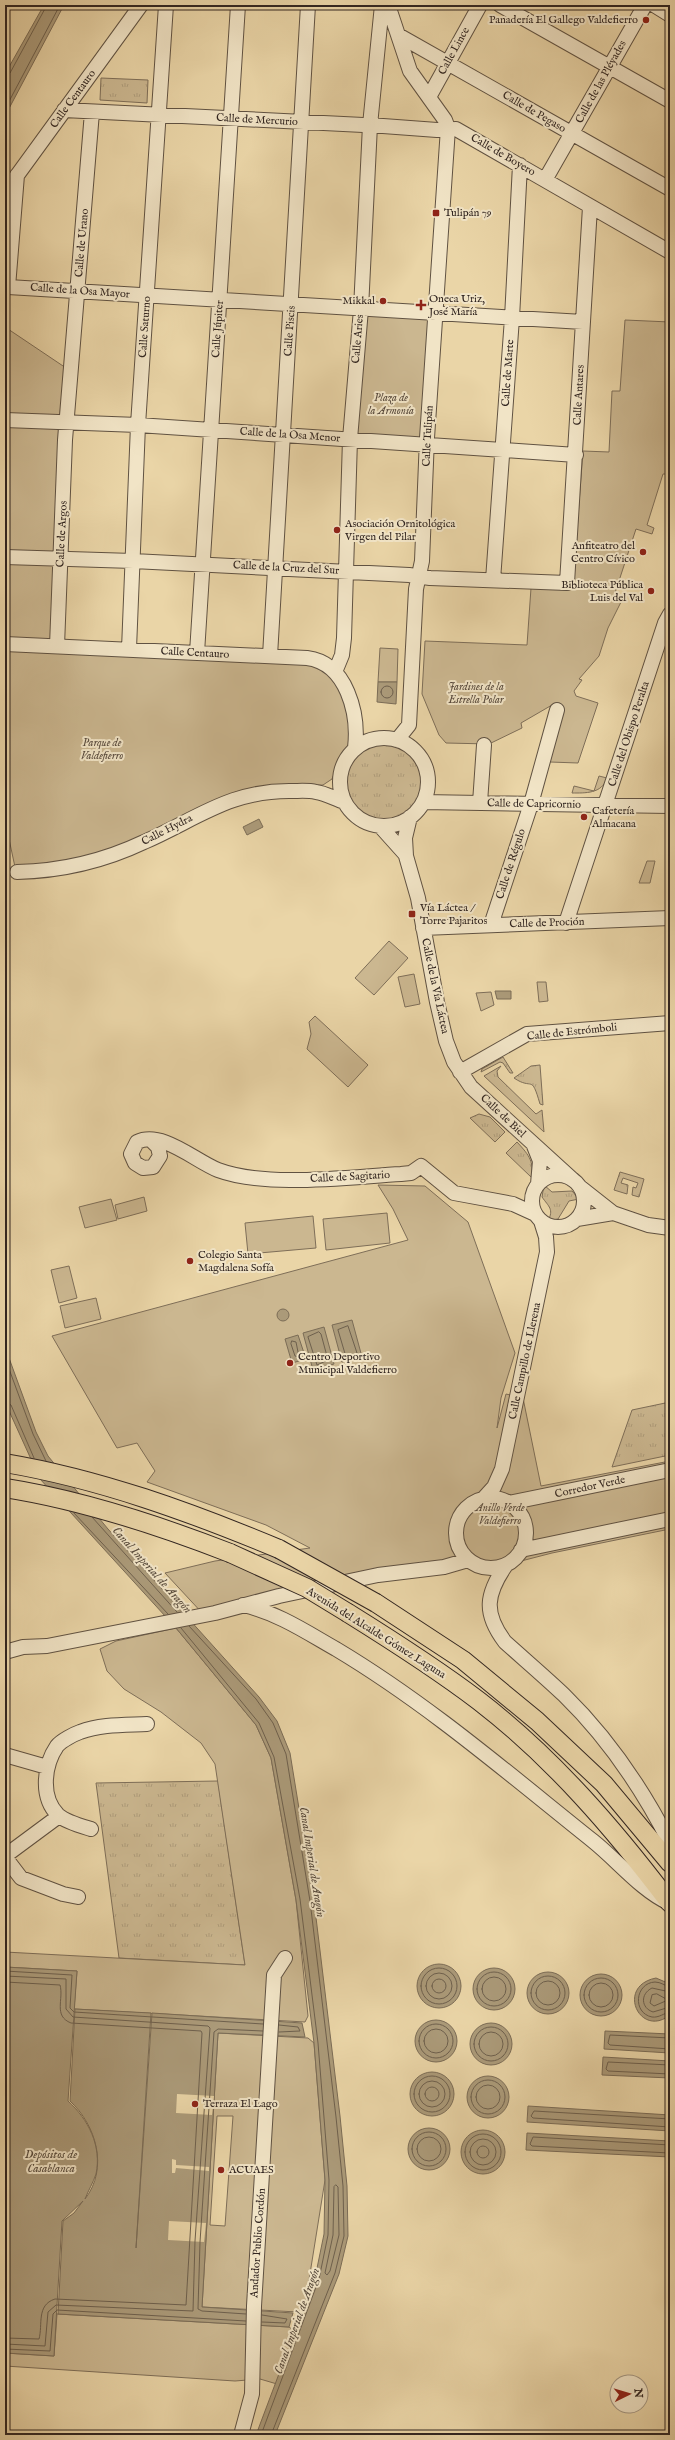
<svg xmlns="http://www.w3.org/2000/svg" width="675" height="2440" font-family="'IM FELL English',serif">
<defs>
<pattern id="grass-tufts" width="24" height="20" patternUnits="userSpaceOnUse"><rect width="24" height="20" fill="#cbb790"/><path d="M3 7l-1-3M5 7V3M7 7l1-3M15 17l-1-3M17 17v-4M19 17l1-3" fill="none" stroke="#af9d7c"/></pattern>
</defs>
<rect width="100%" height="100%" fill="#ead5a7"/>
<filter id="stains"><feTurbulence type="fractalNoise" baseFrequency=".005" numOctaves="4"/><feColorMatrix values="0 0 0 0 .2 0 0 0 0 .09 0 0 0 0 .02 0 0 0 .5 -.17"/></filter>
<radialGradient id="worn" r=".72"><stop offset=".6" stop-color="#630" stop-opacity="0"/><stop offset="1" stop-color="#630" stop-opacity=".3"/></radialGradient>
<path fill="url(#grass-tufts)" stroke="#7e6e58" d="M101,78L148,80L147,103L100,100Z
M345 782a38 38 0 1 1 76 0a38 38 0 1 1-76 0Z
M503,1057L513,1073H510L503,1063L500,1062L481,1072L482,1069Z
M540,1065L543,1105L540,1104C531,1073 533,1091 514,1078L531,1066Z
M501,1066L497,1071L498,1077L536,1114L542,1110L544,1132L484,1076Z
M479,1114L490,1117L505,1132L495,1142L470,1118Z
M517,1142C527,1153 535,1161 531,1177L506,1153Z
M620,1172L644,1179L639,1197L632,1195L633,1187L636,1188L638,1183L623,1178L621,1183L628,1185L627,1194L614,1190Z
M544,1185L552,1192L572,1191L579,1199L569,1201L558,1219L548,1221C554,1209 549,1207 542,1197Z
M670,1402V1455L612,1467L632,1410Z
M218,1781L245,1965L119,1958L96,1783Z"/>
<path fill="#cbb790" stroke="#7e6e58" fill-rule="evenodd" d="M361,309L435,314L427,446L350,439Z
M625,320L670,322V466L667,474H663L647,525L654,528L652,534L636,529L614,596L622,599L621,602L608,628L599,656L579,679L582,680L574,691L576,696L598,703L578,763L550,762L552,705L521,723L522,728L489,744L446,743L439,735L422,694L425,641L527,645L531,588L569,590L573,583L583,451L609,452L612,391H620Z
M5,327L72,372L53,650L317,664L333,676L354,724L352,743L343,753L332,779L323,785L260,788L140,840L78,861L15,867L9,839L5,840Z
M380,648L398,649L397,682H378Z
M599,776L607,778C602,794 585,793 572,793L574,786L594,791Z
M647,861H655L650,883H639Z
M389,941L408,958L374,995L355,978Z
M414,974L420,1004L405,1007L398,977Z
M537,982H546L548,1001L539,1002Z
M491,992L494,1005L481,1011L476,993Z
M315,1016L368,1065L348,1087L307,1049L311,1034L309,1022Z
M378,1185L425,1186L468,1222L515,1353L501,1398L497,1428L506,1394L523,1398L541,1486L670,1461V1529L552,1553L498,1567H483L468,1560L204,1615L165,1573L215,1561L310,1548L266,1525L147,1482L155,1471L137,1443L117,1448L52,1336L408,1240L393,1209Z
M144,1197L147,1211L118,1219L115,1205Z
M111,1199L117,1220L85,1228L79,1207Z
M387,1213L390,1243L326,1250L323,1219Z
M313,1216L316,1248L248,1254L245,1223Z
M69,1266L77,1298L59,1303L51,1270Z
M96,1298L101,1319L65,1328L60,1306Z
M176,1628L256,1725L271,1758L296,1900L308,2016L305,2022L74,2009L77,1971L5,1967V1952L245,1965L215,1764L201,1743L161,1712L124,1689L107,1671L100,1649L116,1641Z
M218,2033L308,2038L314,2043L325,2180L305,2305L298,2312L202,2307ZM217,2116H233L225,2226L210,2225Z
M57,2314L289,2327L293,2330L295,2336L277,2384L260,2379L235,2381L5,2366V2353L54,2356Z"/>
<path fill="#ab9a79" stroke="#7b6c56" d="M44,5H64L5,116V74Z
M378,682H397L396,704L377,702Z
M259,819L263,827L247,835L243,827Z
M495,991H511V999H497Z
M277 1315a6 6 0 1 1 12 0a6 6 0 1 1-12 0Z
M352,1320L362,1357L342,1362L332,1325Z
M324,1327L334,1364L313,1370L303,1333Z
M298,1335L306,1359L292,1363L285,1339Z
M5,1347L36,1432L48,1456L108,1529L259,1697L277,1721L290,1753L314,1901L340,2116L347,2186L348,2236L339,2274L275,2435H256L315,2278L324,2234L325,2180L314,2043L296,1900L271,1758L256,1725L176,1628L40,1479L5,1402Z
M417 1986a22 22 0 1 1 44 0a22 22 0 1 1-44 0Z
M5,1967L77,1971L68,2101C88,2119 102,2146 96,2174C93,2183 88,2191 85,2199C109,2168 96,2125 70,2101L75,2009L151,2013L136,2248L152,2013L302,2023L305,2037L218,2033L202,2307L293,2313L289,2327L58,2314L63,2221L74,2213L83,2201L62,2221L54,2356L5,2353Z
M473 1989a21 21 0 1 1 42 0a21 21 0 1 1-42 0Z
M527 1993a21 21 0 1 1 42 0a21 21 0 1 1-42 0Z
M580 1995a21 21 0 1 1 42 0a21 21 0 1 1-42 0Z
M656,1978L670,1984V2015C640,2039 615,1986 656,1978Z
M415 2041a21 21 0 1 1 42 0a21 21 0 1 1-42 0Z
M470 2044a21 21 0 1 1 42 0a21 21 0 1 1-42 0Z
M605,2031L670,2034V2053L604,2049Z
M603,2057L670,2061V2078L602,2075Z
M410 2094a22 22 0 1 1 44 0a22 22 0 1 1-44 0Z
M467 2097a21 21 0 1 1 42 0a21 21 0 1 1-42 0Z
M528,2106L670,2115V2131L527,2122Z
M408 2149a21 21 0 1 1 42 0a21 21 0 1 1-42 0Z
M461 2152a22 22 0 1 1 44 0a22 22 0 1 1-44 0Z
M527,2133L670,2141V2157L526,2150Z"/>
<path fill="#ead5a7" d="M177,2094L214,2096L212,2115L176,2113Z
M172,2159L176,2160V2165L209,2167V2171L176,2168L175,2173H172Z
M169,2221L206,2223L204,2242L168,2240Z"/>
<g fill="none" stroke-linecap="round" stroke-linejoin="round">
<path stroke="#6e604d" stroke-width="1" d="M5,75L10,73L47,5
M5,109L60,5
M381 692a6 6 0 1 1 12 0a6 6 0 1 1-12 0Z
M348,1326L357,1353L346,1357L338,1330Z
M319,1332L321,1334L328,1360L317,1365L308,1337Z
M292,1341L296,1342L299,1357L295,1356L291,1344Z
M5,1358L33,1434L46,1461
M5,1402L11,1405L34,1458
M74,1513L168,1614
M92,1517L177,1612
M189,1626L256,1699L273,1723L286,1754L310,1901L336,2117L343,2186L344,2236L335,2273L271,2435
M181,1628L259,1723L274,1757L300,1899L318,2043L329,2180L328,2235L319,2279L261,2435
M421 1986a18 18 0 1 1 36 0a18 18 0 1 1-36 0Z
M5,1971L72,1975L70,2008L74,2012L263,2024
M477 1989a17 17 0 1 1 34 0a17 17 0 1 1-34 0Z
M426 1986a13 13 0 1 1 26 0a13 13 0 1 1-26 0Z
M5,1976L66,1979V2009L73,2017L208,2026L210,2028L195,2241L193,2311L56,2305L48,2312L45,2346L5,2344
M531 1993a17 17 0 1 1 34 0a17 17 0 1 1-34 0Z
M482 1989a12 12 0 1 1 24 0a12 12 0 1 1-24 0Z
M584 1995a17 17 0 1 1 34 0a17 17 0 1 1-34 0Z
M432 1986a7 7 0 1 1 14 0a7 7 0 1 1-14 0Z
M536 1993a12 12 0 1 1 24 0a12 12 0 1 1-24 0Z
M5,1982L60,1985C64,1999 53,2016 71,2023L201,2031L202,2033L186,2305L55,2299C36,2305 43,2325 39,2339L5,2338
M589 1995a12 12 0 1 1 24 0a12 12 0 1 1-24 0Z
M670,1987C665,1986 661,1982 655,1982C635,1983 632,2013 652,2017C659,2018 664,2013 670,2012
M670,1992L652,1988C640,1994 641,2008 653,2012L670,2007
M657,1994L668,2000L654,2006L650,2003L652,1995Z
M419 2041a17 17 0 1 1 34 0a17 17 0 1 1-34 0Z
M474 2044a17 17 0 1 1 34 0a17 17 0 1 1-34 0Z
M424 2041a12 12 0 1 1 24 0a12 12 0 1 1-24 0Z
M479 2044a12 12 0 1 1 24 0a12 12 0 1 1-24 0Z
M279,2032L300,2031L298,2027L279,2025
M670,2038L610,2035L608,2043L610,2045L670,2049
M670,2065L608,2062L606,2069L608,2071L670,2074
M414 2094a18 18 0 1 1 36 0a18 18 0 1 1-36 0Z
M471 2097a17 17 0 1 1 34 0a17 17 0 1 1-34 0Z
M419 2094a13 13 0 1 1 26 0a13 13 0 1 1-26 0Z
M476 2097a12 12 0 1 1 24 0a12 12 0 1 1-24 0Z
M425 2094a7 7 0 1 1 14 0a7 7 0 1 1-14 0Z
M670,2119L534,2111L531,2116L533,2118L670,2127
M412 2149a17 17 0 1 1 34 0a17 17 0 1 1-34 0Z
M465 2152a18 18 0 1 1 36 0a18 18 0 1 1-36 0Z
M417 2149a12 12 0 1 1 24 0a12 12 0 1 1-24 0Z
M470 2152a13 13 0 1 1 26 0a13 13 0 1 1-26 0Z
M670,2145L533,2137L530,2144L532,2146L670,2153
M477 2152a6 6 0 1 1 12 0a6 6 0 1 1-12 0Z
M336,2185L338,2187L339,2235L330,2271L327,2275L325,2273L333,2235L334,2187Z
M246,2314L202,2311L198,2309L200,2242L214,2032L218,2029L263,2031
M262,2322L285,2323L287,2319L262,2315
M5,2349L50,2351L53,2314L57,2310L246,2321"/>
<g stroke="#605242" stroke-width="16">
<path id="minor" d="M388,5L410,71L445,120L448,128L427,438L422,561L416,589L409,725L397,740
M500,5L670,101
M654,5L670,15
M398,35L670,189
M429,97L480,5
M64,110L383,126L437,130L456,129L670,252
M17,175L8,287L583,322
M545,180L645,5
M5,192L141,5
M5,420L138,425L576,455
M5,557L133,561L409,575L430,578L567,583L590,207
M493,580L512,318L520,165
M5,644L307,658C347,663 359,714 355,748
M57,646L65,440L92,112
M129,649L138,425L166,5
M197,653L238,5
M270,656L308,5
M335,672L342,655L344,638L350,439L361,309L370,125L382,5
M340 782a44 44 0 1 1 88 0a44 44 0 1 1-88 0Z
M423,802L670,806
M480,803L484,745
M410,817L405,838L406,856L418,898L437,1002L446,1041L454,1062L471,1087L573,1180
M380,826L406,855
M17,872C62,871 104,861 144,842C197,819 230,790 292,791C299,791 308,790 316,792C325,793 335,799 345,802
M566,923L665,623L670,614
M491,925L531,804L557,710
M423,928L670,918
M460,1072L527,1034L670,1023
M151,1140L158,1147L160,1156L153,1167L143,1168L135,1163L131,1154L137,1142C162,1130 195,1161 218,1170C266,1188 348,1177 401,1174L411,1173L421,1166L454,1193L513,1204L535,1214
M534,1146L540,1161L538,1184
M532 1201a26 26 0 1 1 52 0a26 26 0 1 1-52 0Z
M580,1187L613,1213L648,1225L670,1228
M577,1219L613,1213
M456 1533a35 35 0 1 1 70 0a35 35 0 1 1-70 0Z
M484,1498L494,1487L502,1469L547,1252L546,1237L541,1221
M509,1503L670,1470
M521,1550L670,1519
M506,1565C486,1594 483,1613 505,1642C525,1660 545,1677 564,1695C607,1737 643,1790 670,1843
M243,1605C278,1613 306,1632 336,1649C428,1704 509,1774 593,1841C618,1861 641,1890 669,1903
M5,1652L23,1647L47,1646L215,1613L279,1596L378,1575L444,1567L468,1560
M5,1755L47,1767
M91,1829C81,1826 66,1822 58,1815C40,1797 44,1765 57,1746C61,1741 74,1734 80,1732C101,1724 124,1725 147,1724
M5,1856L59,1816
M5,1857L21,1878L63,1894L78,1897
M241,2435L252,2394L254,2306L274,1975L285,1958"/>
</g>
<g stroke="#322621" stroke-width="20">
<path id="major" d="M5,1463C100,1479 190,1512 279,1549
M5,1488C82,1500 158,1525 230,1553
M376,1603L463,1660L537,1721L604,1784L670,1863
M348,1613C393,1641 437,1669 479,1701C553,1758 614,1829 670,1903"/>
</g>
<use href="#minor" stroke="#f1e4c6" stroke-width="14"/>
<use href="#major" stroke="#ead5a7" stroke-width="18"/>
<g stroke="#322621" stroke-width="20" stroke-linecap="butt">
<path id="major-bridge" d="M279,1549L376,1603
M230,1553L307,1588L348,1613"/>
</g>
<use href="#major-bridge" stroke="#ead5a7" stroke-width="18"/>
</g>
<g fill="#8f2418" stroke="#f1e4c6" stroke-width="1.5">
<circle cx="646" cy="20" r="4"/>
<rect x="432" y="209" width="8" height="8" rx="2"/>
<circle cx="383" cy="301" r="4"/>
<path d="M419 299h4v4h4v4h-4v4h-4v-4h-4v-4h4z"/>
<circle cx="337" cy="530" r="4"/>
<circle cx="643" cy="552" r="4"/>
<circle cx="651" cy="591" r="4"/>
<circle cx="584" cy="817" r="4"/>
<rect x="408" y="910" width="8" height="8" rx="2"/>
<circle cx="190" cy="1261" r="4"/>
<circle cx="290" cy="1363" r="4"/>
<circle cx="195" cy="2104" r="4"/>
<circle cx="221" cy="2170" r="4"/>
</g>
<g text-anchor="middle" dominant-baseline="central" stroke-width="4" stroke-linejoin="round" paint-order="stroke">
<g font-size="11" fill="#322621" stroke="#f1e4c6" text-anchor="start">
<text x="638" y="20" text-anchor="end">Panadería El Gallego Valdefierro</text>
<text x="444" y="213">Tulipán 79</text>
<text x="429" y="299">Oneca Uriz,<tspan x="429" dy="13">José María</tspan></text>
<text x="375" y="301" text-anchor="end">Mikkal</text>
<text x="345" y="524">Asociación Ornitológica<tspan x="345" dy="13">Virgen del Pilar</tspan></text>
<text x="635" y="546" text-anchor="end">Anfiteatro del<tspan x="635" dy="13">Centro Cívico</tspan></text>
<text x="643" y="585" text-anchor="end">Biblioteca Pública<tspan x="643" dy="13">Luis del Val</tspan></text>
<text x="592" y="811">Cafetería<tspan x="592" dy="13">Almacana</tspan></text>
<text x="420" y="908">Vía Láctea /<tspan x="420" dy="13">Torre Pajaritos</tspan></text>
<text x="198" y="1255">Colegio Santa<tspan x="198" dy="13">Magdalena Sofía</tspan></text>
<text x="298" y="1357">Centro Deportivo<tspan x="298" dy="13">Municipal Valdefierro</tspan></text>
<text x="203" y="2104">Terraza El Lago</text>
<text x="229" y="2170">ACUAES</text>
</g>
<g font-size="11" fill="#322621" stroke="#f1e4c6">
<text transform="translate(454 51) rotate(-61)">Calle Lince</text>
<text transform="translate(601 82) rotate(-61)">Calle de las Pléyades</text>
<text transform="translate(73 99) rotate(-54)">Calle Centauro</text>
<text transform="translate(534 112) rotate(30)">Calle de Pegaso</text>
<text transform="translate(257 120) rotate(3)">Calle de Mercurio</text>
<text transform="translate(503 155) rotate(30)">Calle de Boyero</text>
<text transform="translate(82 243) rotate(-85)">Calle de Urano</text>
<text transform="translate(80 291) rotate(4)">Calle de la Osa Mayor</text>
<text transform="translate(145 327) rotate(-86)">Calle Saturno</text>
<text transform="translate(218 329) rotate(-86)">Calle Júpiter</text>
<text transform="translate(290 331) rotate(-86)">Calle Piscis</text>
<text transform="translate(358 339) rotate(-85)">Calle Aries</text>
<text transform="translate(508 373) rotate(-86)">Calle de Marte</text>
<text transform="translate(579 395) rotate(-87)">Calle Antares</text>
<text transform="translate(290 435) rotate(4)">Calle de la Osa Menor</text>
<text transform="translate(428 436) rotate(-87)">Calle Tulipán</text>
<text transform="translate(62 534) rotate(-87)">Calle de Argos</text>
<text transform="translate(286 568) rotate(3)">Calle de la Cruz del Sur</text>
<text transform="translate(195 653) rotate(3)">Calle Centauro</text>
<text transform="translate(629 734) rotate(-72)">Calle del Obispo Peralta</text>
<text transform="translate(534 804) rotate(1)">Calle de Capricornio</text>
<text transform="translate(167 830) rotate(-27)">Calle Hydra</text>
<text transform="translate(511 864) rotate(-72)">Calle de Régulo</text>
<text transform="translate(547 923) rotate(-2)">Calle de Proción</text>
<text transform="translate(435 986) rotate(78)">Calle de la Vía Láctea</text>
<text transform="translate(572 1032) rotate(-6)">Calle de Estrómboli</text>
<text transform="translate(503 1116) rotate(43)">Calle de Biel</text>
<text transform="translate(350 1177) rotate(-3)">Calle de Sagitario</text>
<text transform="translate(525 1361) rotate(-78)">Calle Campillo de Llerena</text>
<text transform="translate(590 1487) rotate(-12)">Corredor Verde</text>
<text transform="translate(376 1633) rotate(32)">Avenida del Alcalde Gómez Laguna</text>
<text transform="translate(258 2243) rotate(-86)">Andador Publio Cordón</text>
</g>
<g font-size="11" font-style="italic" fill="#584a3d" stroke="#f1e4c6">
<text x="391" y="398">Plaza de<tspan x="391" dy="13">la Armonía</tspan></text>
<text x="476" y="687">Jardines de la<tspan x="476" dy="13">Estrella Polar</tspan></text>
<text x="102" y="743">Parque de<tspan x="102" dy="13">Valdefierro</tspan></text>
<text x="500" y="1508">Anillo Verde<tspan x="500" dy="13">Valdefierro</tspan></text>
</g>
<g font-size="12" font-style="italic" fill="#56493b" stroke="#f1e4c6">
<text transform="translate(152 1570) rotate(48)">Canal Imperial de Aragón</text>
<text transform="translate(312 1862) rotate(81)">Canal Imperial de Aragón</text>
<text x="51" y="2154">Depósitos de<tspan x="51" dy="14">Casablanca</tspan></text>
<text transform="translate(297 2321) rotate(-70)">Canal Imperial de Aragón</text>
</g>
</g>
<rect width="675" height="2440" fill="none" stroke="#ead5a7" stroke-width="20"/>
<rect x="6" y="6" width="663" height="2428" fill="none" stroke="#322621" stroke-width="2"/>
<rect x="10" y="10" width="655" height="2420" fill="none" stroke="#322621"/>
<g transform="translate(629 2394) rotate(85)"><circle r="19" fill="#f1e4c6" stroke="#a59884"/>
<path d="M0-3L7 15L0 10L-7 15Z" fill="#8f2418"/>
<text y="-6" font-size="11" font-weight="bold" text-anchor="middle" fill="#322621">N</text>
</g>
<rect width="100%" height="100%" filter="url(#stains)"/>
<rect width="100%" height="100%" fill="url(#worn)"/>
</svg>
